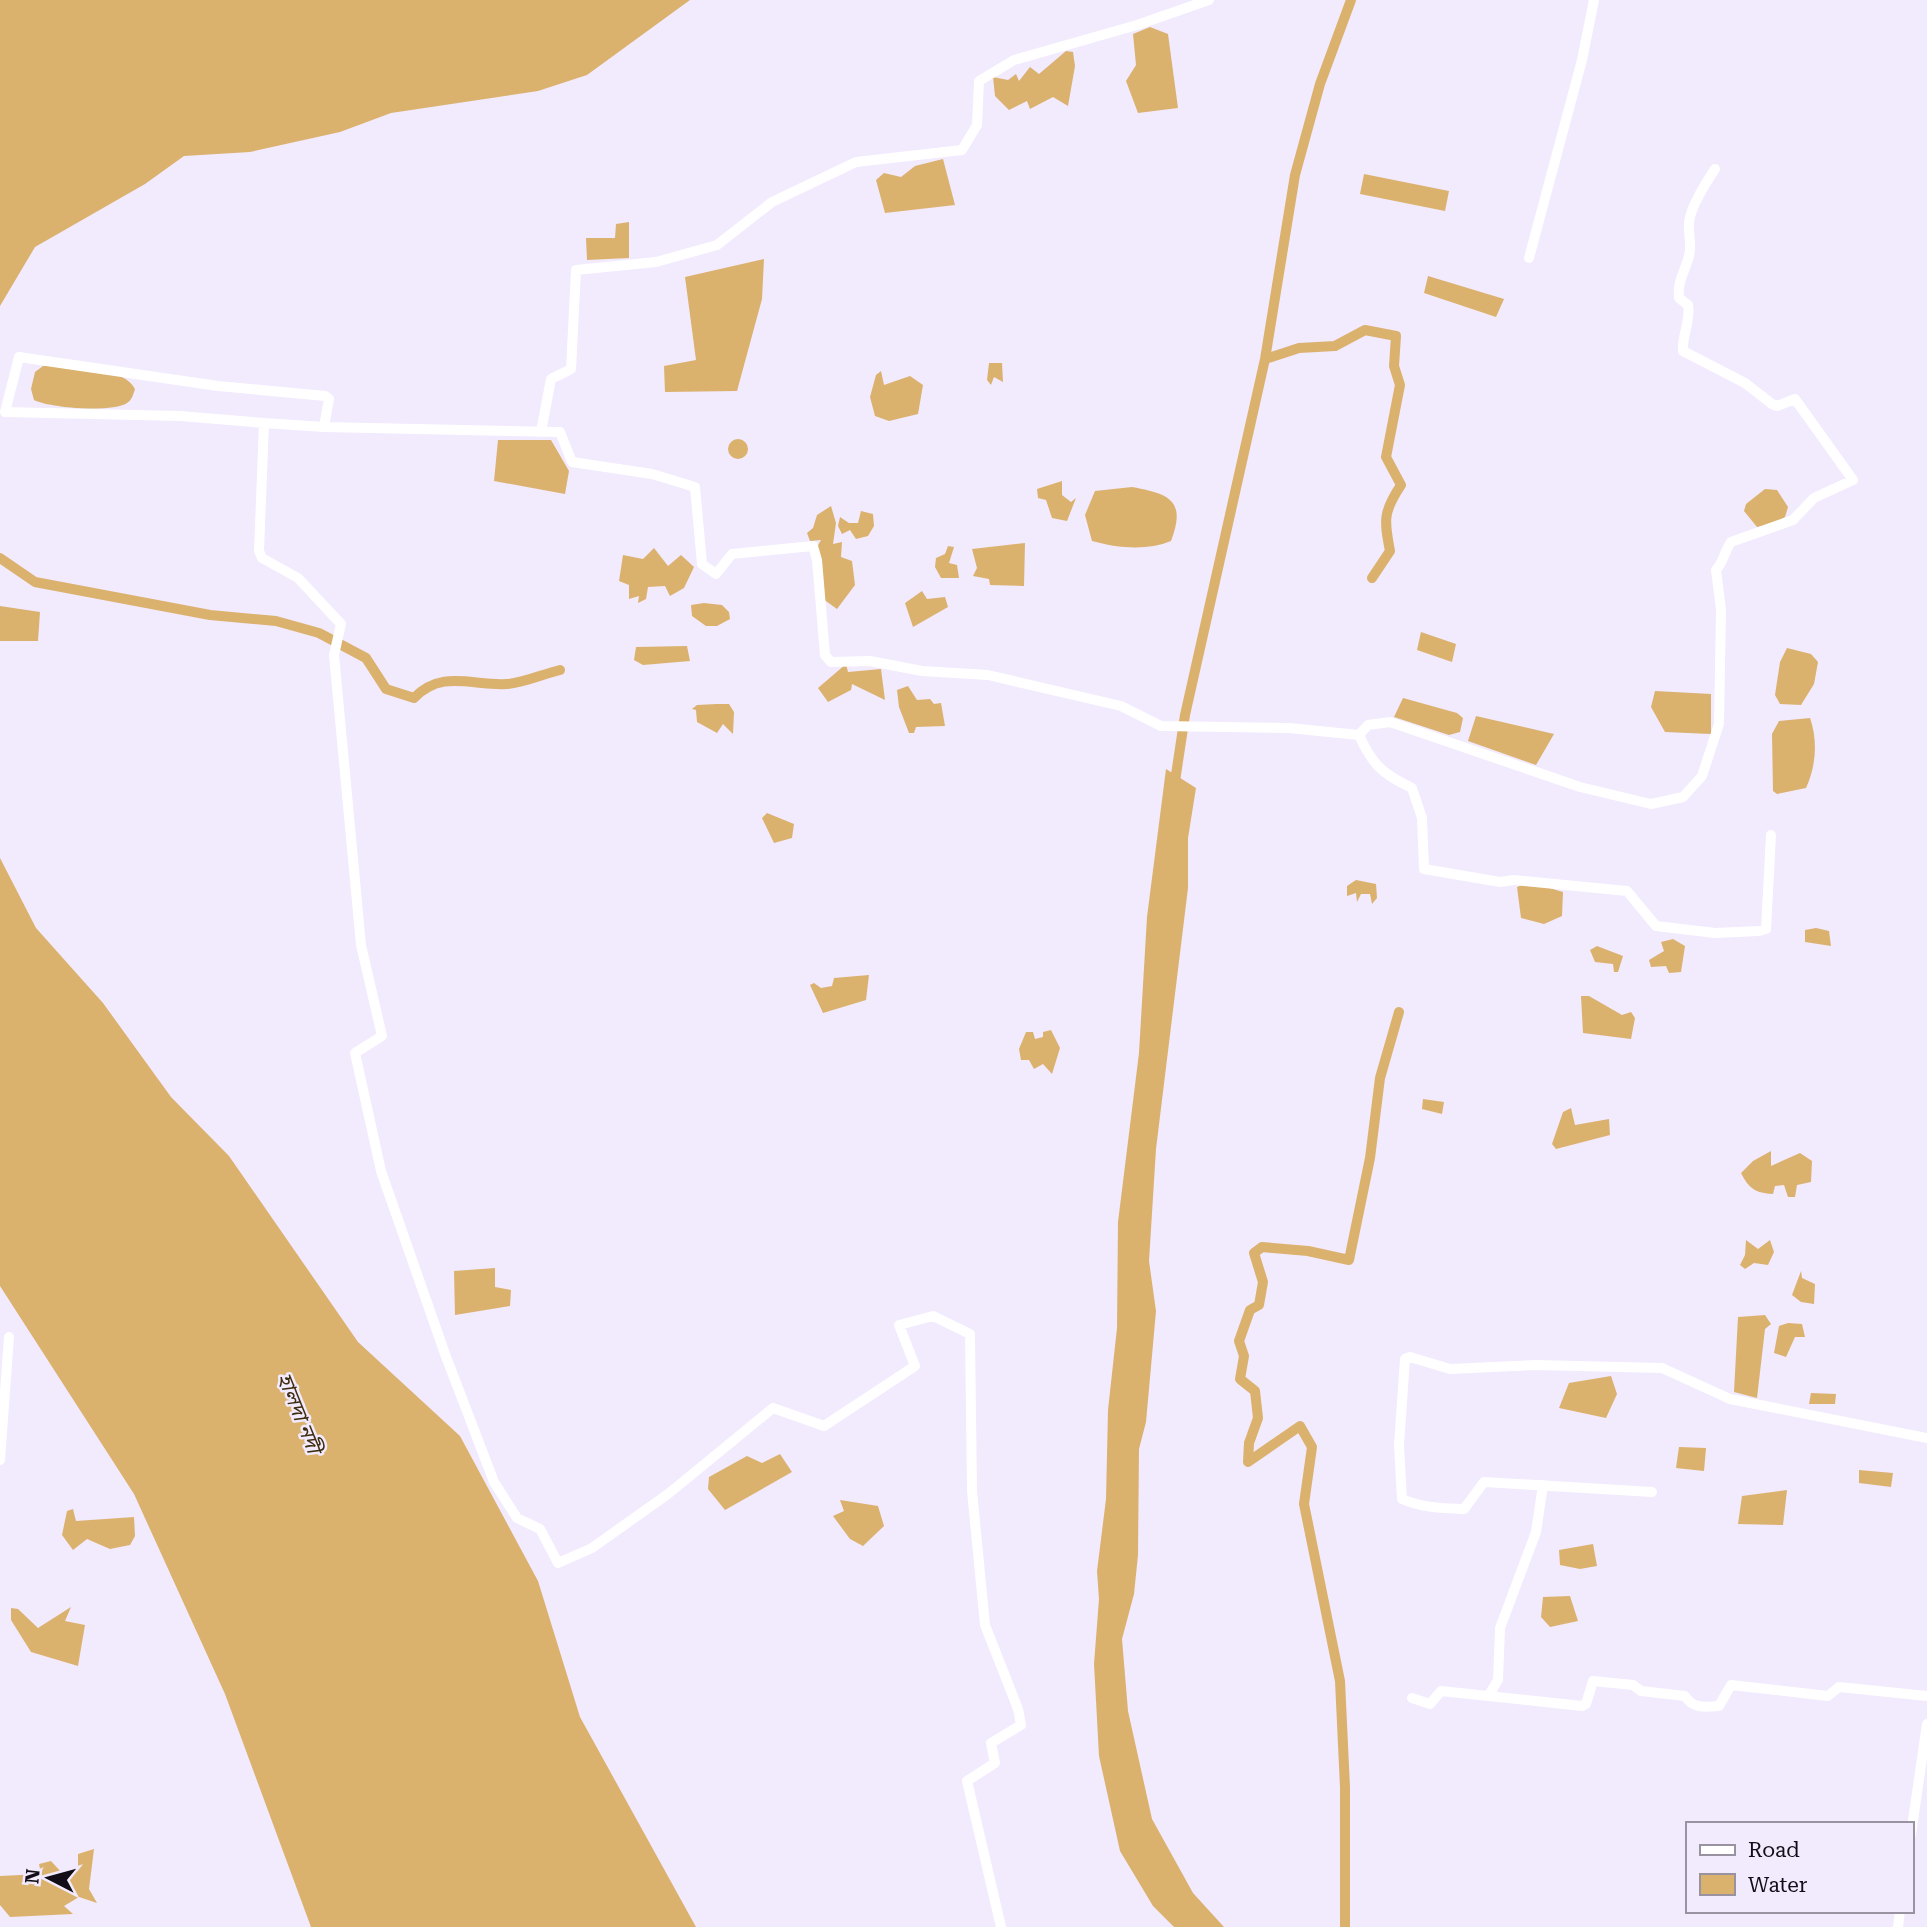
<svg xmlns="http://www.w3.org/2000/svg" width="1927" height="1927" font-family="'Roboto Serif','Noto Sans Bengali',serif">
<rect width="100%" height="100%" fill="#f2eafd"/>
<path fill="#dbb16e" d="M0,0H690L587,75L538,91L391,113L340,132L250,152L184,156L145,184L35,247L0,306Z
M1150,27L1168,34L1178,108L1138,113L1126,81L1136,65L1133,34Z
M1066,51L1073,52L1075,66L1068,106L1053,97L1030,109L1027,101L1009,110L995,96L993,77L1008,80L1016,74L1019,81L1030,67L1039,74Z
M943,159L955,205L885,213L876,180L884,173L901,177L915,166Z
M1364,174L1449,191L1445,211L1360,194Z
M629,222V258L587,260L586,238H615L616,224Z
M764,259L762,299L737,391L665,392L664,366L696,360L685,277Z
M1428,276L1504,299L1496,317L1424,293Z
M989,363H1002L1003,382L994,377L991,385L987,380Z
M61,365C83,369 124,368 135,389C133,395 132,400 127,403C112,413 50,408 34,400L31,389L35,372L43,366Z
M881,371L884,385L910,376L923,385L918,414L889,421L875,416L870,397L876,375Z
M728 449a10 10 0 1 1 20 0a10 10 0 1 1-20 0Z
M498,440H551L569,471L565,494L494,481Z
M1062,481V495L1071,502L1076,498L1067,521L1052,518L1046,500L1038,498L1037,489Z
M1132,487C1168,494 1187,499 1171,541C1147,551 1117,548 1092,541L1085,515L1095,491Z
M1765,489L1777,490L1788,507L1785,517L1773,525L1757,527L1744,511L1746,504Z
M831,506L836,523L833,544L842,542L841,557L852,561L855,585L837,609L823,599L817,547L821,540L810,541L807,533L813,528L817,515Z
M861,511L873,514L874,526L868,536L856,539L850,530L842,534L838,526L840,517L849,523H858Z
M1025,543L1024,586L990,585L989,579L973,576L977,568L972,549Z
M948,546L954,547L949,563L957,565L959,578H941L935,567L936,558L945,554Z
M654,548L668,566L681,555L694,567L684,588L670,596L665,586L648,587L646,599L638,603L639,596L629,599V585L619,581L623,555L643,559Z
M922,591L927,599L945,597L948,607L913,627L905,603Z
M704,603L722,605L729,612L730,619L717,626H706L692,616L691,605Z
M0,606L40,612L38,641H0Z
M1421,632L1456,644L1452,662L1417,650Z
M687,646L690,661L643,665L634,660L636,647Z
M1787,648L1811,654L1818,662L1814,684L1801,705L1780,704L1775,695L1780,662Z
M846,664L848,672L881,669L885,700L852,684L851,690L828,702L818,688Z
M908,686L917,700L930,699L934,704L941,703L945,726L916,727L914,733H909L899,707L897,690Z
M1655,691L1711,694V734L1665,732L1651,707Z
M1403,698L1457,713L1463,718L1460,732L1449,735L1394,717Z
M717,704H729L734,712L733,734L723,724L717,733L697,722L696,710L692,709L697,705Z
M1476,716L1554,734L1536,765L1468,741Z
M1810,718C1818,741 1816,766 1806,788L1777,794L1773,791L1772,734L1779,721Z
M1166,769L1196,788L1188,838V888L1156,1149L1149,1261L1156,1311L1146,1422L1139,1449L1138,1555L1134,1594L1122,1639L1128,1711L1152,1819L1193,1893L1224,1927H1174L1153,1906L1120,1851L1099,1756L1094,1664L1099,1599L1097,1571L1106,1499L1108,1410L1117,1328L1118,1222L1139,1053L1147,917Z
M767,813L794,824L792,838L774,843L762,818Z
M0,858L36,928L103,1003L171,1097L229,1156L358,1342L460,1436L538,1581L580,1717L696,1927H311L225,1694L134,1494L0,1286Z
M1356,880L1376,884L1377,898L1372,904L1370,894H1361L1357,902L1356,893L1347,896V886Z
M1529,882L1563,892L1562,916L1544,924L1521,918L1517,887Z
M1816,928L1829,931L1831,946L1805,942V930Z
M1673,939L1685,946L1681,972L1669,973L1666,966L1651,967L1649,960L1664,951L1661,942Z
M1597,946L1623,956L1618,972H1614L1613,964L1595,962L1590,950Z
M869,975L866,1000L823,1013L810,985L814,983L821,988L832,986L834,978Z
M1589,996L1622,1015L1631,1012L1635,1018L1631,1039L1583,1033L1581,996Z
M1051,1030L1060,1048L1052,1074L1043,1064L1034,1069L1029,1060H1021L1019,1049L1026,1032H1033L1035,1039L1043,1037V1032Z
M1423,1099L1444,1102L1442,1114L1422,1109Z
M1571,1108L1575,1125L1609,1119L1610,1135L1556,1149L1552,1144L1563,1112Z
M1771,1151V1166L1800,1153L1812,1161L1811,1182L1797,1185L1795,1197H1788L1784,1185L1775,1186L1773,1194C1756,1193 1749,1189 1741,1173L1753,1161Z
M1746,1240L1758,1249L1770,1240L1774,1252L1768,1265L1754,1263L1745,1269L1740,1265L1745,1255Z
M495,1268V1287L511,1290L510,1306L455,1315L454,1271Z
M1801,1271L1802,1278L1815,1284L1814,1304L1801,1302L1792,1295Z
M1765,1315L1771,1324L1765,1329L1757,1398L1734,1392L1738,1317Z
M1788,1323L1802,1324L1805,1337H1795L1786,1357L1774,1353L1779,1326Z
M1611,1376L1617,1394L1606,1418L1559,1408L1569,1383Z
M1811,1393L1836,1394L1835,1404H1809Z
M1679,1447L1706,1448L1704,1471L1676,1468Z
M780,1454L792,1472L725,1510L708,1489L709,1477L747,1456L762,1463Z
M1859,1470L1893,1473L1891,1487L1859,1483Z
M1787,1490L1783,1525L1738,1524L1742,1496Z
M840,1500L878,1506L884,1526L863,1546L850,1539L833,1516L844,1511Z
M73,1509L76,1521L134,1517L135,1536L130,1545L110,1549L87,1539L73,1550L62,1535L67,1511Z
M1593,1544L1597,1566L1580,1569L1560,1565L1559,1550Z
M1570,1596L1578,1621L1550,1627L1541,1617L1543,1597Z
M71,1607L65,1621L85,1625L78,1666L31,1652L11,1620V1608L18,1609L38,1628Z
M94,1849L89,1889L97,1903L79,1897L64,1906L73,1914L10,1917L0,1905V1876L41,1874L39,1864L51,1861L62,1873L78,1871V1854Z"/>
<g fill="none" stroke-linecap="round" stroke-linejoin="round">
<path stroke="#dbb16e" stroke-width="10" d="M1265,359L1299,348L1335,346L1365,330L1396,336L1394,366L1400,385L1386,457L1401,485C1383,512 1384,520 1390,551L1372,578
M0,558L35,582L210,615L276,621L319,633L366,658L386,689L414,698C442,669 472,686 507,684C524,683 543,674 560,670
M1174,788L1185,715L1265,359L1295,175L1320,84L1351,0
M1345,1927V1787L1340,1681L1304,1504L1312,1447L1300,1426L1248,1462L1249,1443L1258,1418L1255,1391L1240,1379L1244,1356L1239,1341L1250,1310L1259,1305L1263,1282L1254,1253L1262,1247L1308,1251L1349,1260L1370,1158L1380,1078L1399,1012"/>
<path stroke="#fff" stroke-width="10" d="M1529,258L1582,60L1594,0
M264,423L324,427
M541,432L551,379L571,369L576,270L656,262L717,245L772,202L856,162L962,150L977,125L979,81L1014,60L1137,25L1209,0
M1359,735L1368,725L1390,722L1580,787L1651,804L1683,797L1702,776L1719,724L1721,610L1716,570C1724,561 1724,552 1731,542L1793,520L1814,498L1853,480L1795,399L1777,406L1772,404L1745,383L1683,351C1682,334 1691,321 1688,305L1679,298C1677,282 1685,271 1689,256C1692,245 1688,233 1689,223C1690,208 1707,181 1715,169
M0,1460L9,1337
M1652,1492L1484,1482L1464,1509C1443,1508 1422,1508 1402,1499L1399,1445L1405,1359L1410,1357L1450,1369L1535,1365L1662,1368L1730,1399L1927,1438
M1490,1693L1498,1680L1500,1628L1536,1532L1543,1485
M1412,1698L1430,1704L1441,1691L1582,1706L1586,1704L1593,1681L1633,1685L1641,1691L1685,1696C1693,1709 1705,1707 1719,1706L1731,1685L1828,1696L1839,1687L1927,1696
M1911,1834L1927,1724
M1001,1927L967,1781L995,1763L991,1743L1021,1725L1018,1709L985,1625L972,1491L970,1334L933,1316L899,1325L915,1366L824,1426L773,1408L668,1494L592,1548L558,1563L540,1529L517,1518L494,1482L445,1354L381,1171L355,1053L382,1036L361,945L334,655L341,624L298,578L262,558L259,551L264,423L180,416L5,412L19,357L218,386L325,396L329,399L324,427L560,432L572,462L652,474L695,487L702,564L716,574L732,554L813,546L817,560L825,655L831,662L870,661L922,671L988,675L1121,706L1161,726L1289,728L1359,735C1372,764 1382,774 1412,788L1422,818L1424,869L1500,882L1514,880L1627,891L1656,926L1715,933L1759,931L1766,929L1771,835
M1898,1927L1900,1911"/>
</g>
<g text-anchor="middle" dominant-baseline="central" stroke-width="5" stroke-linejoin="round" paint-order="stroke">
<g font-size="21" font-style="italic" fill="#3f2d0f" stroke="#f2eafd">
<text transform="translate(299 1413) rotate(68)">হালদা নদী</text>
</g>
</g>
<rect x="1686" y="1822" width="228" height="91" fill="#f2eafd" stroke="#9892a1" stroke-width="2"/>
<rect x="1700" y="1845" width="35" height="10" fill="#ffffff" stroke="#9892a1" stroke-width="2"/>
<text x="1748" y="1857" font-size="21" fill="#120d17">Road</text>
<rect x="1700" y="1874" width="35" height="21" fill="#dbb16e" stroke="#9892a1" stroke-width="2"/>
<text x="1748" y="1892" font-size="21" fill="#120d17">Water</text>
<g transform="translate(49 1878) rotate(276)" stroke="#f2eafd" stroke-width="5" paint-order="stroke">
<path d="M0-5L12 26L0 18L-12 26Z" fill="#120d17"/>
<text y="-10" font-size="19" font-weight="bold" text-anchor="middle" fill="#120d17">N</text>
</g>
</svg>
